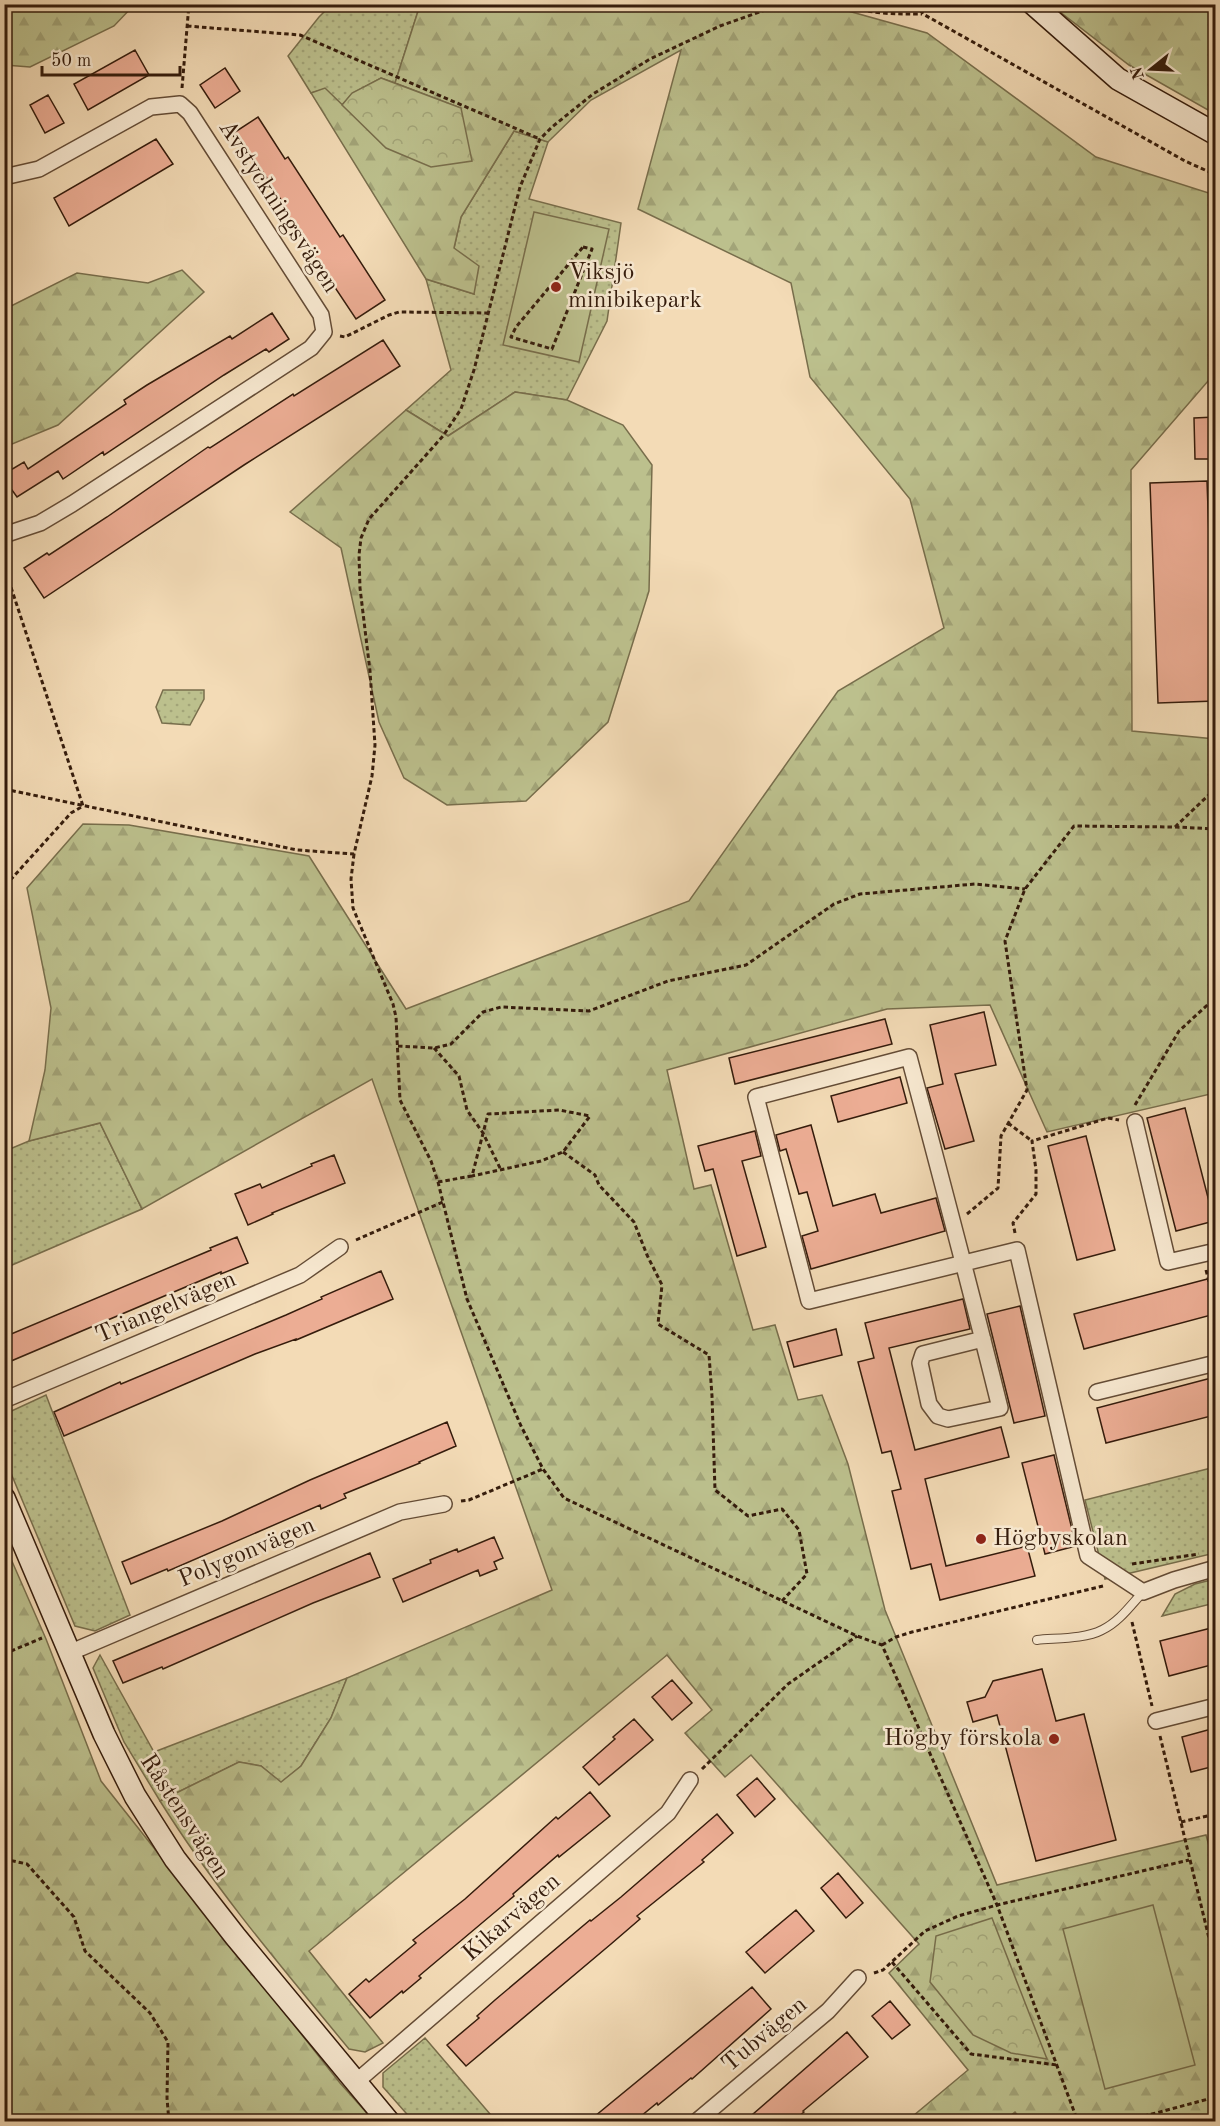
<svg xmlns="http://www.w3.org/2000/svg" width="1220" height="2126" font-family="'Old Standard TT',serif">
<defs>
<pattern id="grass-dots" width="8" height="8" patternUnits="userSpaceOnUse" patternTransform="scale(1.5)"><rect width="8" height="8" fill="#bcc08d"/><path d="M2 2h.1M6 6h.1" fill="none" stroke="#a2a478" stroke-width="1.8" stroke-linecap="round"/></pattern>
<pattern id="forest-firs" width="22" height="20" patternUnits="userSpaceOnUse" patternTransform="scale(1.5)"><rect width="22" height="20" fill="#bcc08d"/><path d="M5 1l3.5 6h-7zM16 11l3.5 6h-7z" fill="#a2a478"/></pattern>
<pattern id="park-crowns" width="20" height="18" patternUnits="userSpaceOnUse" patternTransform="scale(1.5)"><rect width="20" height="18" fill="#bcc08d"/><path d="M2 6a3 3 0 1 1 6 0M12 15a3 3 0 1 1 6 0" fill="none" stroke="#a2a478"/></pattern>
</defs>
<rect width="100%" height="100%" fill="#f3dbb6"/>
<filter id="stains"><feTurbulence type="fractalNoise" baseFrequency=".00333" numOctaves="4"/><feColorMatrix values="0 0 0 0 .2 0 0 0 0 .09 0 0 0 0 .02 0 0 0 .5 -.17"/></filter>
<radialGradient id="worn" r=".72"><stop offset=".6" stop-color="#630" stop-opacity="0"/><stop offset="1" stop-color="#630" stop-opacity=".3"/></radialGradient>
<path fill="url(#grass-dots)" stroke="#786e4c" stroke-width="1.5" d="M331,5H420L395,83L381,78L353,93L342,105L325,89L311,93L288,56L319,17Z
M514,131L548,142L529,199L621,223L607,321L567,400L515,392L448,436L406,410L451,370L426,279L474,294L454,248L461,217Z
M163,690H204V699L190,725L162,723L156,707Z
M100,1123L142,1209L5,1268V1151L29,1141Z
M46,1395L130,1615L95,1631L75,1626L5,1459V1414Z
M1215,1467V1553L1105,1579L1085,1500Z
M1215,1579V1603L1162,1616L1175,1594L1195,1584Z
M100,1655L154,1752L347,1678L331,1718L301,1766L281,1783L261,1766L239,1762L160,1801L124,1742L93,1668Z
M425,2038L496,2121H413L383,2087V2073Z"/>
<path fill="url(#forest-firs)" stroke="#786e4c" stroke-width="1.5" d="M4,5L5,4L134,5L114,26L30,67L5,65Z
M420,5H835L841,9L927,33L1096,157L1215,195V373L1131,470L1132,731L1215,739V1093L1047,1132L990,1005L887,1009L667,1070L694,1189L711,1185L753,1330L775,1325L798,1400L822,1395L848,1464L885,1610L997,1885L1206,1835L1216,1872L1215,2121L1023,2122L1015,2112L1004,2121H907L968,2070L889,1973L919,1944L751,1755L725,1777L685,1733L712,1710L667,1655L309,1951L383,2043L365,2052L349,2049C283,1969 215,1889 160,1801L239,1762L261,1766L281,1782L301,1766L331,1718L347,1678L552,1590L372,1079L142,1209L100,1123L29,1141L45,1070L51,1008L27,888L83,824L129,825L309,856L406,1009L689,901L838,691L944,628L910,499L810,377L791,283L638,209L681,50L591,100L548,142L514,131L461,217L454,248L479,266L474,294L426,279L311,93L325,88L387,148L461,108L395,83Z
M1051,5H1215V114L1129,65Z
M182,270L204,292L58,425L5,447V309L77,273L148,283Z
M515,392L567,400L623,425L652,465L649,591L608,722L526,801L447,805L404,778L379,722L341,548L290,512L406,410L448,436Z
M4,1543L46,1639L101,1781L340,2083L374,2121H5Z"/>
<path fill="url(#park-crowns)" stroke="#786e4c" stroke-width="1.5" d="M381,78L461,108L472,161L431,167L386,148L342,105L352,93Z
M992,1918L1047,2059L1011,2053L973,2035L930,1982L936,1936Z"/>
<path fill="#bcc08d" stroke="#786e4c" stroke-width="1.5" d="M534,212L609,229L579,362L503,345Z
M1153,1905L1195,2065L1105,2089L1063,1929Z"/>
<path fill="#ecad94" stroke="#351c0c" stroke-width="1.5" d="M135,50L149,75L88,110L74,84Z
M225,68L240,91L215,108L200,85Z
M48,95L64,123L45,133L30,105Z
M258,117L285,159L288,157L340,237L343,235L385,300L356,319L286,214L289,212L253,157L250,160L232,134Z
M156,139L173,164L69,226L54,198Z
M272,313L289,339L269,352L266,349L224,375L104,455L103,452L63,479L58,471L17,497L4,479V474L24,462L28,469L126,404L124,400L147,385L230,336L232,339Z
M383,340L400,366L244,465L44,598L24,568L47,553L49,555L107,517L208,447L210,448L293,394L294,396Z
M1215,417V459H1195L1194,418Z
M1207,481L1215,701L1158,703L1150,483Z
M984,1012L996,1065L955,1074L974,1141L945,1149L927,1088L943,1084L930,1025Z
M885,1019L892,1044L735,1084L729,1058Z
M900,1077L907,1103L838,1122L831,1096Z
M1185,1108L1214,1221L1176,1231L1147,1118Z
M811,1125L833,1206L875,1194L881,1213L936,1198L945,1231L811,1269L802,1236L818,1231L807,1192L799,1194L786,1149L780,1151L776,1135Z
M755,1131L761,1156L742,1161L766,1247L737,1256L713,1169L705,1171L698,1146Z
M1086,1136L1115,1250L1077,1260L1048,1146Z
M334,1155L345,1183L272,1213L273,1214L248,1225L235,1194L260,1184L262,1188L312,1166L311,1164Z
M237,1237L248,1263L221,1274V1272L4,1364V1337L211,1250L210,1248Z
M381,1271L393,1299L296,1340V1339L255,1354L64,1436L54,1412L120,1382L121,1384L286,1315L322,1299L321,1297Z
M1215,1277V1314L1084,1349L1074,1314Z
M963,1299L970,1329L889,1348L915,1450L1001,1427L1009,1457L925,1479L946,1566L1027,1546L1035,1576L940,1600L931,1564L911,1569L892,1491L901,1489L891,1451L882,1453L858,1362L874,1358L865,1323Z
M1020,1306L1045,1416L1014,1423L987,1314Z
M836,1329L842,1355L794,1367L787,1342Z
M1215,1377V1415L1106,1443L1097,1408Z
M447,1422L456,1446L419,1462L420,1463L344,1494L346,1498L321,1509L320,1505L168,1571L167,1569L131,1584L122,1562L222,1521L310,1480Z
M1054,1455L1076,1546L1045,1554L1022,1463Z
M494,1537L503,1558L494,1562L497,1569L480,1576L478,1570L403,1602L393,1579L431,1563L430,1560L457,1549L458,1552Z
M370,1553L380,1577L313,1603L163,1669L162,1667L123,1683L113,1661Z
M1215,1627V1664L1169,1676L1160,1641Z
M1042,1669L1056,1721L1084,1714L1116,1840L1036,1861L997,1715L973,1722L967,1702L985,1697L993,1681Z
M672,1680L692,1703L672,1720L652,1697Z
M634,1719L653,1740L599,1785L583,1767L615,1739L613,1737Z
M1215,1728V1766L1191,1772L1182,1737Z
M757,1778L775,1799L755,1817L737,1795Z
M590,1792L610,1816L559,1857L558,1855L513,1894L514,1896L419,1976L421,1978L403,1993L402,1991L370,2018L349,1994L366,1979L369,1982L416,1943L413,1940L465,1899L556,1817L558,1819Z
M717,1814L733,1833L702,1860L704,1862L637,1916L640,1919L611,1944L466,2066L447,2045L479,2018L477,2016L495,2000L590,1920L591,1921L621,1897Z
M838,1873L863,1903L846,1918L821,1888Z
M796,1910L814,1931L765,1973L746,1952Z
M752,1987L771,2009L692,2079L691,2078L658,2105L657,2103L635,2121H589Z
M890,2001L910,2025L892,2039L872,2016Z
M847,2032L868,2057L803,2111L804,2112L793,2121H745Z"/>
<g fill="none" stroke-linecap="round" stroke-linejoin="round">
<g stroke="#644c36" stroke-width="10">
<path id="lane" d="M1037,1640C1056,1638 1085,1639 1102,1630C1119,1622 1131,1605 1143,1592"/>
</g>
<g stroke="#644c36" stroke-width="18">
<path id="street" d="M4,177L39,169L151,107L180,104L190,113L321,315L324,332L311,348L72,504L40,523L4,535
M1135,1122L1168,1262L1216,1251
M983,1339L923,1354L920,1363L929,1404L938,1416L948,1419L1000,1408C971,1290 940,1174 909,1057L756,1097L809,1301L1017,1250L1088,1556L1143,1592L1174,1580L1216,1568
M1097,1392L1216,1363
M4,1400L300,1275L340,1247
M69,1653L400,1512L444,1504
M1156,1721L1216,1706
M356,2082L668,1813L690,1780
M696,2122L828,2011L858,1978"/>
</g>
<g stroke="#351c0c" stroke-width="24">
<path id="secondary" d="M1033,4L1118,79L1216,134
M4,1498L104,1734L135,1796L175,1859L235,1936L389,2122"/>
</g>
<path stroke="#351c0c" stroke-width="3" stroke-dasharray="4.5 3" stroke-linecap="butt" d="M847,4C865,15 902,14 922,14
M916,4L923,14L1185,161L1216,175
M187,26L300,35L540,139
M182,88L189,4
M583,247L592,249L552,349L511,337L516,327Z
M340,336L345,337L389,315L399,312L489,313
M4,566L83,806L71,813L4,887
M4,789L297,850L354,854L372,776L375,745L370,671L360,588L359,555L361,538L369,519L443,436L461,409L474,370L520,187L540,139L552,127L593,94L650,59L720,26L782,4
M1175,827L1216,829
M354,854L351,879L353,908L393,1004L396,1017L400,1100L431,1161L438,1182L467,1299L521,1426L543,1469L564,1498L857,1636L882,1645L997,1905L1078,2122
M398,1046L434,1048L451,1044L483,1012L501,1007L589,1011L668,981L746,965L834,904L860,894L975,884L1025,889
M434,1048L459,1076L467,1110L483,1133L501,1170
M1135,1105L1179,1031L1216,997
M1008,1123L1032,1141
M563,1152L595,1175L599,1185L634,1222L647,1255L662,1285L658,1324L709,1355L712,1396L715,1490L748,1516L782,1509L799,1530L807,1574L782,1601
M438,1182L472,1176L488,1114L559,1110L590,1116L563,1152L541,1161L472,1176
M967,1214L998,1188L1001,1136L1027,1090L1005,941L1025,889L1074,826L1175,827L1216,788
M1015,1233L1013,1223L1036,1194V1170L1032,1141L1108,1118L1119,1120
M356,1240L443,1202
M1206,1270L1216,1309
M461,1501L469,1500L543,1469
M1132,1564L1199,1554
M1132,1622L1152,1706
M882,1645L896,1637L912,1632L1103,1586
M4,1654L42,1638
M1160,1736L1216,1967
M702,1769L788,1684L857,1636
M1181,1822L1216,1814
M4,1859L27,1864L74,1917L85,1951L150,2013L168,2042L167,2098L169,2122
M892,1962L971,2054L1057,2065
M874,1973L883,1970L925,1931L958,1916L997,1905L1189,1860
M1122,2122L1216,2097"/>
<use href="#lane" stroke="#f7e8d0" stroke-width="8"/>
<use href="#street" stroke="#f7e8d0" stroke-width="15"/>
<use href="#secondary" stroke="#f7e8d0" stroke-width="21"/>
</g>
<g fill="#8f2418" stroke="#f7e8d0" stroke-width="2">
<circle cx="556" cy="287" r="6"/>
<circle cx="981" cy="1539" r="6"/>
<circle cx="1054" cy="1739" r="6"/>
</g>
<g text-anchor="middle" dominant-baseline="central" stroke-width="5" stroke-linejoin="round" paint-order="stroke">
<g font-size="24" fill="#351c0c" stroke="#f7e8d0">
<text transform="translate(278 207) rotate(57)">Avstyckningsvägen</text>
<text transform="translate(166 1308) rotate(-23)">Triangelvägen</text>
<text transform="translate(247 1553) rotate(-23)">Polygonvägen</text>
<text transform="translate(184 1817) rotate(57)">Råstensvägen</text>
<text transform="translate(512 1918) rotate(-41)">Kikarvägen</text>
<text transform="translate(765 2035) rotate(-40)">Tubvägen</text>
</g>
<g font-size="24" fill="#351c0c" stroke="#f7e8d0" text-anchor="start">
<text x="568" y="273">Viksjö<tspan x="568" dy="28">minibikepark</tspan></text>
<text x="993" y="1539">Högbyskolan</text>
<text x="1042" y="1739" text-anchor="end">Högby förskola</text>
</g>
</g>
<rect width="1220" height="2126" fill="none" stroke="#f3dbb6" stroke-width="24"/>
<rect x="6" y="6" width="1208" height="2114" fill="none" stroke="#351c0c" stroke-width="3"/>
<rect x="12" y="12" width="1196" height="2102" fill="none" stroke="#351c0c" stroke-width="1.5"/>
<g transform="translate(1151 69) rotate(252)" stroke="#f7e8d0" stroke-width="4.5" paint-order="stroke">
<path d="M0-4.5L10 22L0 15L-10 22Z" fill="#351c0c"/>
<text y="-9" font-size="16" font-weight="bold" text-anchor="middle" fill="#351c0c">N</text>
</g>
<path d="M42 66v9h138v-9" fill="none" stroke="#351c0c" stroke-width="3"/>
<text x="51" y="66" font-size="18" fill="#351c0c" stroke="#f7e8d0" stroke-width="4.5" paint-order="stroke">50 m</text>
<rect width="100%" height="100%" filter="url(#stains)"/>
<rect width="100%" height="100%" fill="url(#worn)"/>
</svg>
